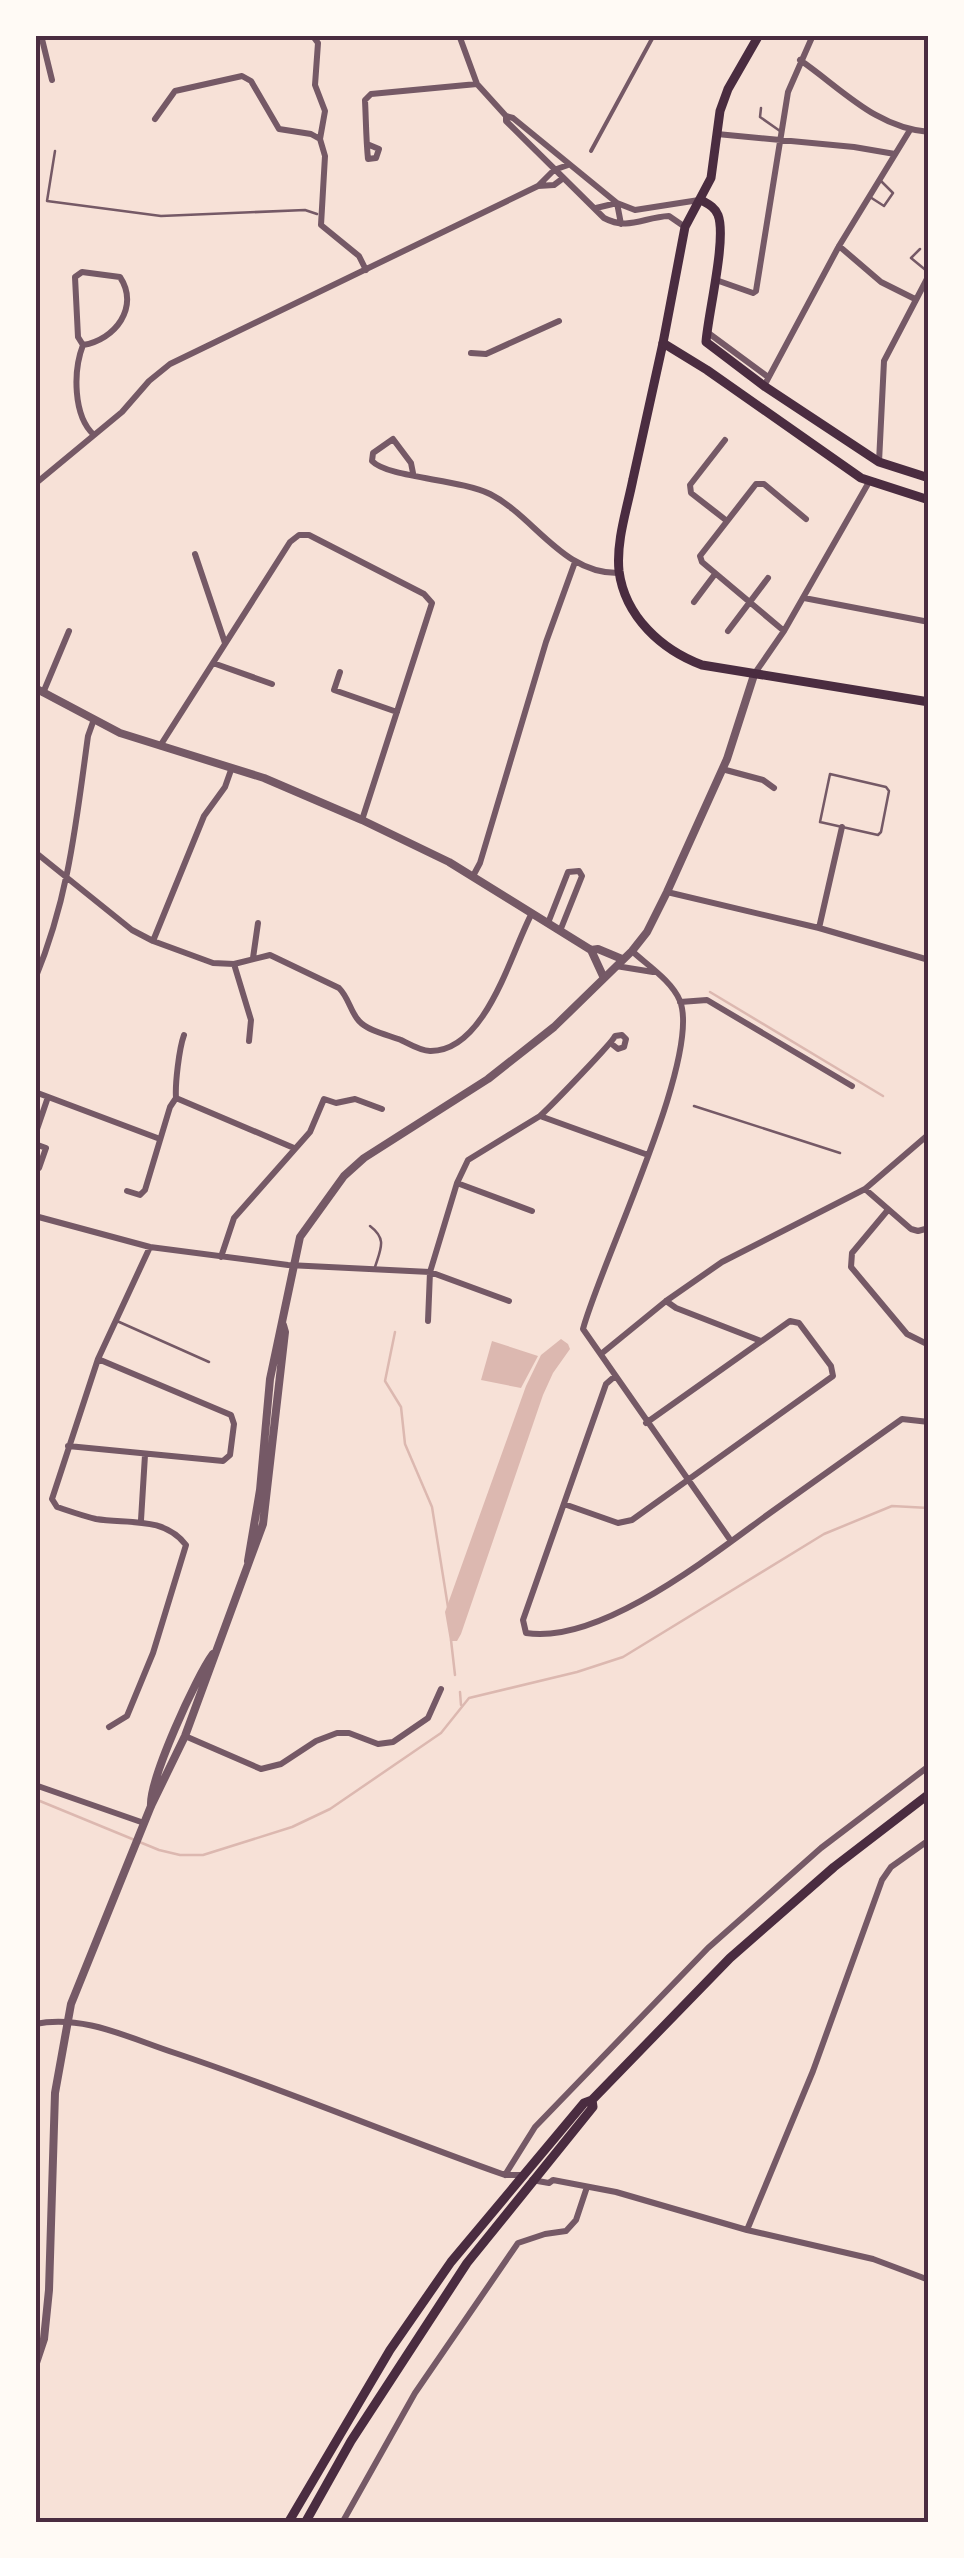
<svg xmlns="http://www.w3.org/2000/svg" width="964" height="2558" font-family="Roboto,sans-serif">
<rect width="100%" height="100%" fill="#f7e1d7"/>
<path fill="#dcb8b0" d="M561,1339L568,1344L570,1349L553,1373L543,1395L461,1634L457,1641H450L445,1612L526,1386L541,1355Z
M492,1341L538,1356L521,1388L481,1380Z"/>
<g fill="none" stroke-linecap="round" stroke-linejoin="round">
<path stroke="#dcb8b0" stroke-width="2.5" d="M710,992L883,1096
M395,1332L385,1381L401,1407L405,1444L432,1507L448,1607
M451,1640L455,1675
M460,1692L461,1705
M35,1799L159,1850L180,1855H203L292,1827L330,1809L441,1733L469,1698L577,1672L623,1657L824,1534L892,1506L929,1508"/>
<path stroke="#755966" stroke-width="2.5" d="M761,108L760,117L780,131
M55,151L47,201L161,216L305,210L317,214
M870,197L884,206L893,193L880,180
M920,249L911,258L928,272
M830,774L886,787L889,791L881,832L878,835L820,822Z
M694,1106L840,1153
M370,1226C387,1239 381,1248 375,1267
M117,1321L209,1362"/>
<path stroke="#755966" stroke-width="4" d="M591,151L654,35"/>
<path stroke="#755966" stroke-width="6" d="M41,35L52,80
M312,35L318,43L315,85L325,111L320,139
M459,35L477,84L506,116V121L604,218C628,231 644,217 669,216L685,227
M182,36L185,35
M800,60C842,89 876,128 929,132
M506,116L513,118L617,203L635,210L699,200
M155,119L175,91L242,76L251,81L279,129L311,134L320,139L325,156L321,225L359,256L366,270
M717,134L854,147L895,154
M367,144L379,149L376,158L368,159C366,139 366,120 365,100L371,94L477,84
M538,186L554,185L562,179
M596,208L617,203L621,224
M839,246L881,282L915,299
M716,280L753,293L756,291L788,92L813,35
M707,332L768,377
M83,345L78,337L75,277L82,272L120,277C140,307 115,340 83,345C73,371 73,416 94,435
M471,353L486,354L559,321
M764,386L839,246L910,130
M725,440L690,485L691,493L727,521
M879,462L884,361L929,275
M413,473L411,463L393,439L373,453L372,461C388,478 460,479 490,494C535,517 562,574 619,573
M35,484L122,412L149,381L170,364L538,186L554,170L568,165
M195,554L225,643
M804,598L929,622
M694,602L715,574
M728,631L768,578
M784,631L702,562L700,556L756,484H764L806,519
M213,663L272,684
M340,672L334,690L397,712
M755,673L784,631L869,482
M43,693L69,631
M160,746L290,542L299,535H309L424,594L432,603L362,820
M722,769L763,780L774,788
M35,852L132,930L153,941L213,963L234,964L270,955L339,988C349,998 350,1011 359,1021C368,1031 388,1035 401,1040C409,1044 421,1051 430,1051C486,1052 511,952 532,913
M473,876L480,863L546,642L575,562
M667,892L819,928L929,960
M548,923L568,872L579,871L582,876L560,931
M819,928L842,827
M153,941L204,816L225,787L231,770
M632,951C647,965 672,981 680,1001C702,1057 601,1262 583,1329L731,1541
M253,958L258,923
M234,964L251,1020L249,1041
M616,966L653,972
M35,979C69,897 76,823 88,736L93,722
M680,1002L707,1000L852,1086
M35,1092L160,1139
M176,1098C175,1084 179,1049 184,1035
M540,1116C552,1105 613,1042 615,1036L622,1035L626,1039L624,1047L618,1049L613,1045
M35,1135L48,1097
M35,1144L46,1148L39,1168L35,1167
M457,1183L532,1211
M865,1189L911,1229L918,1231L929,1228
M127,1191L140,1195L145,1190L170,1107L176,1098L294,1148
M887,1211L852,1253L851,1267L907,1334L929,1345
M35,1216L150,1247L288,1265L430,1272L509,1301
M221,1257L234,1218L310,1132L324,1099L336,1103L355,1099L382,1109
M666,1301L676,1308L761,1341
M428,1321L430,1272L457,1183L468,1160L540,1116L648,1155
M601,1354L666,1301L722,1262L865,1189L929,1134
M614,1377L606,1384L523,1620L526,1633C600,1645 712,1555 770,1513C814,1482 858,1450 902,1419L929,1422
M68,1446L223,1461L230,1455L234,1424L231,1415L98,1359
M564,1504L618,1523L632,1520L833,1376L831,1366L799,1323L790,1321L646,1423
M141,1520L145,1455
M109,1727L127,1716L153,1653L186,1545C164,1516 127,1524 96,1519C83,1516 69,1511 57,1507L52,1499L98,1359L150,1247
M185,1736L261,1769L281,1764L316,1741L337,1733H349L378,1744L393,1742L428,1718L441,1689
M35,1785L144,1823
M35,2024C83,2014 129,2038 175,2053C286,2090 394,2136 505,2175H523
M505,2175L535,2127L708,1948L821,1848L929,1766
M532,2180L549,2183L553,2180L616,2192L747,2230L873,2259L929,2280
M747,2230L813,2071L882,1880L891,1867L929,1840
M342,2523L415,2393L518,2243L545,2234L566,2231L576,2220L587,2187"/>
<path stroke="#755966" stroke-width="8" d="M35,688L120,733L264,778L362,820L449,862L591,950L598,949L622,959
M591,950L603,976
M248,1561L260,1490L270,1379L300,1237L344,1176L364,1158L488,1079L554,1027L632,951L647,932L667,892L727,759L754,675
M151,1806C149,1780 196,1677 213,1654
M35,2366L44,2339L49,2290L55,2093L71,2004L151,1806L185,1736L263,1524L285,1332L283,1325"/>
<path stroke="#4a2c40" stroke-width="9" d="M663,343C653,389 643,434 633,479C627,509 616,541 619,571C625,617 662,650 702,665L929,702"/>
<path stroke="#4a2c40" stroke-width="9" d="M759,35L728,89L720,111L711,178L685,227L663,343L707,370L861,478L929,500
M701,200C708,204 715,207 718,215C727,238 708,314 706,342L764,386L879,462L929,478
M288,2523L390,2350L451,2262L584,2103L592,2100L730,1958L834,1867L929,1794
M305,2523L351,2441L467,2263L593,2107L592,2100"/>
</g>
<rect width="964" height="2558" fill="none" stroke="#fffaf5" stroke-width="75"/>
<rect x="38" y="38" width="888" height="2482" fill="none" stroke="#4a2c40" stroke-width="4"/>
</svg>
